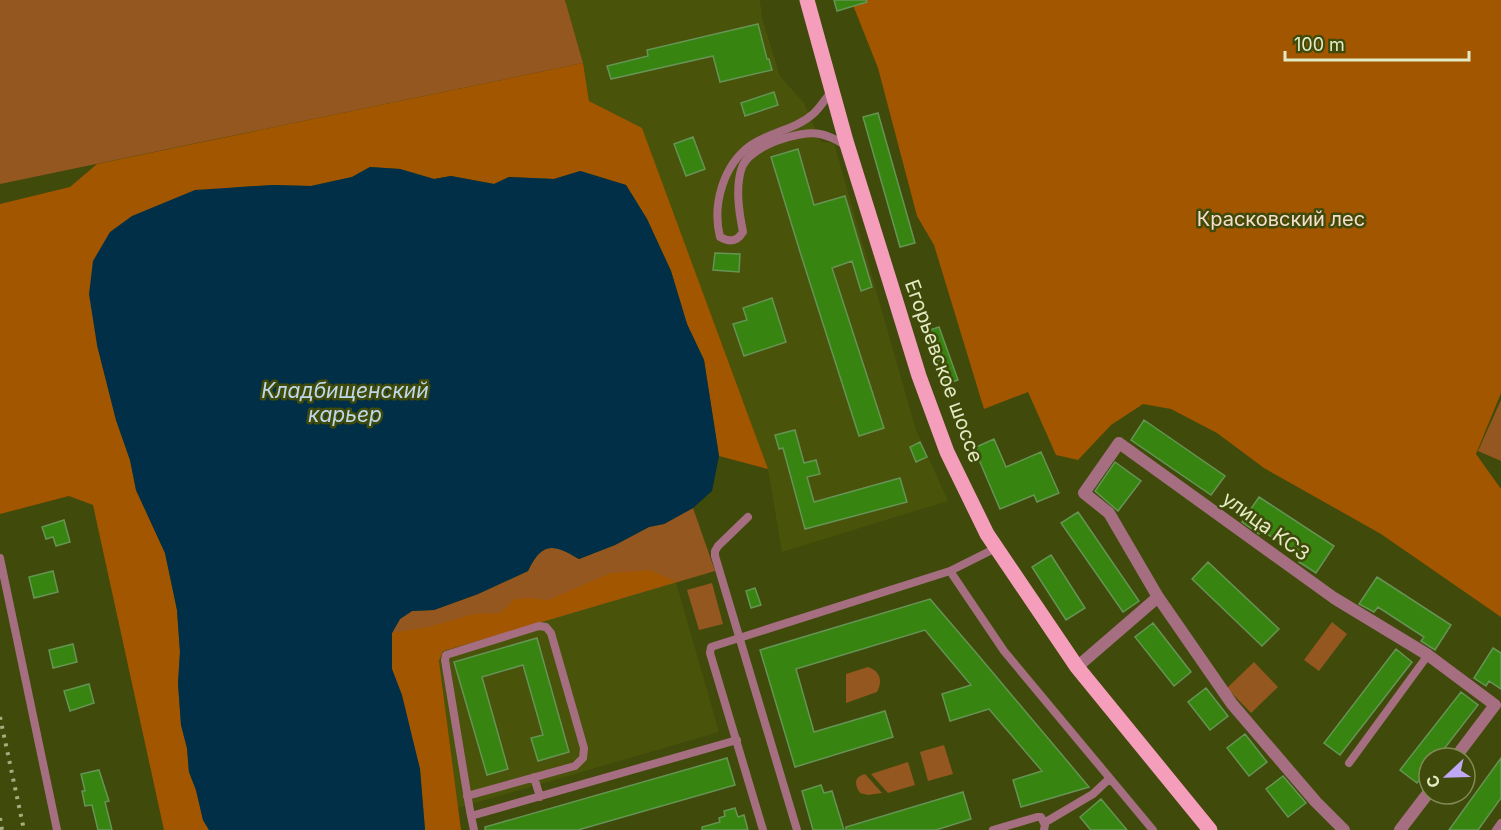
<svg xmlns="http://www.w3.org/2000/svg" width="1501" height="830" font-family="Inter,sans-serif">
<rect width="100%" height="100%" fill="#404a0a"/>
<path fill="#49530a" d="M565,0H760L762,18L780,76L804,103L821,142L834,143L916,430L948,501L782,552L768,469L642,129L589,101L583,63Z
M676,582L719,732L458,808L439,661L443,651Z"/>
<path fill="#945720" d="M0,0H565L583,63L0,184Z
M1501,400V461L1478,451Z
M693,508L715,571L443,651L392,633L400,619L412,611L434,610L478,594L528,571C542,541 554,544 579,559L615,545L649,527L664,524Z
M712,583L723,624L699,630L687,590Z
M1332,622L1347,634L1319,671L1304,660Z
M1254,662L1278,687L1251,713L1227,688Z
M868,667C880,671 883,681 877,692L846,703V674Z
M944,745L953,774L928,781L920,752Z
M908,762L915,785L888,793L871,774Z
M865,774L882,793L868,795L860,793C854,784 854,777 865,774Z"/>
<path fill="#a25600" d="M851,0H1501V393L1476,454L1501,489V617L1381,534L1264,468L1217,433L1171,409L1143,404L1111,425L1078,460L1056,455L1028,392L984,409L934,245L917,216L878,68Z
M583,63L589,101L642,128L768,469L719,456L704,360L687,324L671,271L647,219L626,185L581,171L554,179L509,177L494,184L451,176L434,179L400,169L370,167L352,177L311,186L273,185L238,187L97,345L116,420L130,460L136,490L165,553L177,610L180,652L178,683L181,725L187,748L189,772L196,790L203,820L209,830H164L93,505L69,496L0,514V204L70,187L97,164Z
M650,570L676,582L443,651L439,661L461,830H425L420,769L392,669V633L428,627L474,614L500,613L515,599L530,598L548,600L611,573Z"/>
<path fill="#002f47" d="M370,167L400,169L434,179L451,176L494,184L509,177L554,179L580,171L626,185L647,219L671,271L687,324L704,360L719,456L712,491L693,508L664,524L649,527L615,545L579,559C554,544 542,541 528,571L478,594L434,610L412,611L400,619L392,633V669L402,695L420,769L425,830H209L203,820L196,790L189,772L187,748L181,725L178,683L180,652L177,610L165,553L136,490L130,460L116,420L97,345L89,294L93,261L110,232L132,216L195,190L273,185L311,186L352,177Z"/>
<path fill="#388410" stroke="#659455" stroke-width="1.5" d="M834,0H866L867,2L837,11Z
M758,24L767,59H769L772,70L720,82L713,56L611,79L607,66L648,56L647,50Z
M774,92L778,105L745,116L741,103Z
M878,113L915,243L900,247L863,117Z
M693,137L705,169L686,176L674,144Z
M798,149L814,205L845,196L872,287L861,291L852,261L832,268L884,428L859,436L801,255L771,157Z
M715,253L740,254L739,272L713,270Z
M772,298L786,342L744,356L733,324L747,320L743,308Z
M939,327L958,380L946,384L927,331Z
M1144,420L1225,476L1211,495L1131,440Z
M795,430L804,463L816,460L820,474L807,477L814,502L900,478L907,502L805,529L783,448L779,449L775,435Z
M994,439L1006,467L1041,452L1059,493L1037,502L1034,495L1000,509L974,448Z
M920,442L927,457L916,462L910,447Z
M1115,462L1141,481L1118,511L1095,491Z
M1259,497L1334,546L1316,573L1299,562L1303,557L1261,530L1259,534L1242,522Z
M1078,512L1139,601L1123,612L1061,523Z
M64,520L70,542L56,546L53,537L46,539L42,527Z
M1051,555L1085,608L1066,620L1032,567Z
M1208,562L1279,629L1262,646L1192,579Z
M53,571L58,592L34,598L29,577Z
M1377,577L1451,625L1435,650L1421,641L1424,637L1378,607L1374,612L1359,604Z
M755,588L761,605L751,608L746,591Z
M930,599L978,655L1089,787L1021,807L1013,780L1042,771L989,709L950,721L942,694L971,685L925,630L796,669L814,732L885,711L893,737L795,767L760,650Z
M1153,623L1191,672L1174,686L1135,637Z
M537,638L569,752L538,761L531,738L543,735L523,665L482,677L508,769L487,775L454,662Z
M73,644L77,662L53,668L49,650Z
M1493,648L1501,653V689L1489,681L1486,686L1474,678Z
M1396,649L1412,662L1340,755L1324,743Z
M89,684L94,703L70,711L64,691Z
M1206,688L1228,716L1210,730L1188,702Z
M1461,692L1478,705L1437,758H1429V768L1417,783L1400,770Z
M1245,734L1267,762L1249,776L1227,748Z
M727,758L735,785L578,830H485V827Z
M1501,758V798L1478,830H1449Z
M99,770L109,801L105,802L112,830H98L92,805L85,806L82,791H85L81,774Z
M1283,776L1306,803L1288,817L1266,789Z
M821,785L824,793L832,791L844,830H813L802,791Z
M963,792L971,819L936,830H846V827Z
M1101,799L1127,830H1091L1089,828L1080,817Z
M735,808L738,817L744,815L748,830H702V827L720,822L719,818L725,816L724,811Z"/>
<g fill="none" stroke-linecap="round" stroke-linejoin="round">
<path stroke="#a56f81" stroke-width="8" d="M831,92C825,99 820,108 813,114C795,130 770,132 751,145C723,165 712,205 720,237C729,242 737,242 743,232C739,212 735,187 742,167C751,146 798,130 820,134C830,136 837,140 845,145
M748,517L718,546L715,551V556L797,830
M0,558L57,830
M950,571L1004,651L1153,830
M1349,763L1428,655
M534,777L540,797
M467,796L575,766L583,758L584,748L551,633L546,627L539,626L446,655L445,660L469,805L471,816
M1044,823L1093,794L1109,779
M474,830L471,816L737,740
M763,830L710,653L711,647L950,571L996,548
M993,830L1037,817H1041L1045,825L1044,830
M1496,830L1501,823"/>
<path stroke="#a56f81" stroke-width="12" d="M1158,597L1232,704L1316,802L1344,830
M1077,667L1158,597L1109,513L1084,493L1119,443L1334,598L1428,655L1495,705L1455,758
M1400,830L1429,792"/>
<path stroke="#f59ebc" stroke-width="15" d="M807,0L846,141L890,282L919,376L947,452L987,534L1077,667L1210,830"/>
<path stroke="#a5ae7e" stroke-width="4" stroke-dasharray="3 6" stroke-linecap="butt" d="M0,717L24,830
M0,818L2,830"/>
</g>
<g text-anchor="middle" dominant-baseline="central" stroke-width="5" stroke-linejoin="round" paint-order="stroke">
<g font-size="20" fill="#f7ddca" stroke="#404a0a">
<text x="1281" y="219">Красковский лес</text>
</g>
<g font-size="20" fill="#e2ebc4" stroke="#404a0a">
<text transform="translate(944 371) rotate(70)">Егорьевское шоссе</text>
<text transform="translate(1266 526) rotate(36)">улица КСЗ</text>
</g>
<g font-size="21" font-style="italic" fill="#bdd8ea" stroke="#404a0a">
<text x="345" y="390">Кладбищенский<tspan x="345" dy="24">карьер</tspan></text>
</g>
</g>
<g transform="translate(1447 776) rotate(248)"><circle r="28" fill="#404a0a" stroke="#818a54" stroke-width="1.5"/>
<path d="M0-4.5L10 22L0 15L-10 22Z" fill="#bfa8f4"/>
<text y="-9" font-size="16" font-weight="bold" text-anchor="middle" fill="#e2ebc4">С</text>
</g>
<path d="M1285 51v9h184v-9" fill="none" stroke="#e2ebc4" stroke-width="3"/>
<text x="1294" y="51" font-size="18" fill="#e2ebc4" stroke="#404a0a" stroke-width="4.5" paint-order="stroke">100 m</text>
</svg>
